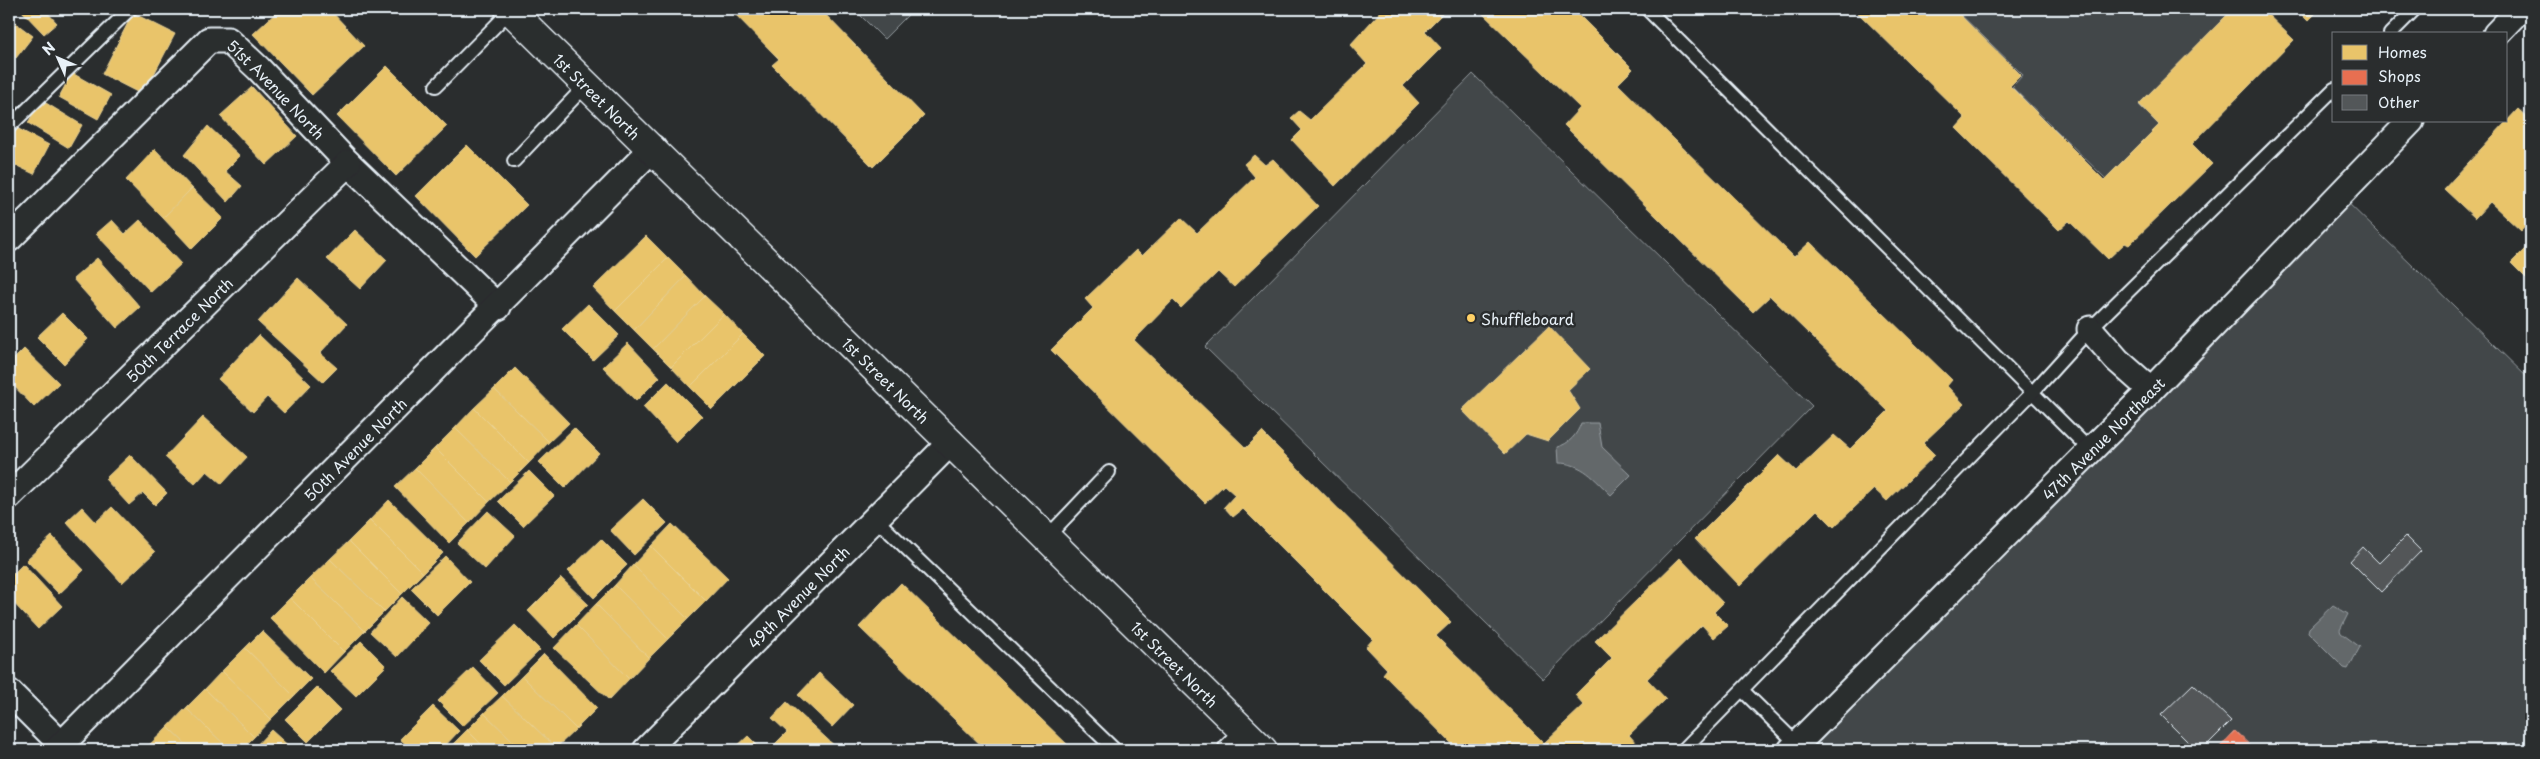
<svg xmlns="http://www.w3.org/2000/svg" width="2540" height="759" viewBox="0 0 2540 759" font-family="'Playpen Sans',sans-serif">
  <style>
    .green { fill: #424648; stroke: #959ca0 }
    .water { fill: #63686b; stroke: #989fa3 }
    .homes { fill: #e9c46a; stroke: #e9d295 }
    .shops { fill: #e76f51; stroke: #e79683 }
    .building { fill: #535759; stroke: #e8f1f8 }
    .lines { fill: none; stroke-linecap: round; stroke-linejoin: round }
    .service-casing { stroke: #e8f1f8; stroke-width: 16 }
    .minor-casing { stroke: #e8f1f8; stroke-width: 29 }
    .tertiary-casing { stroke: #e8f1f8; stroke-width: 31 }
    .service { stroke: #2a2d2e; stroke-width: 12 }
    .minor { stroke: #2a2d2e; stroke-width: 25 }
    .tertiary { stroke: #2a2d2e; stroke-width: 28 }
    .poi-dot { fill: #ffd166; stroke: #2a2d2e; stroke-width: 2 }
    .labels { text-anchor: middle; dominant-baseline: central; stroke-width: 5; stroke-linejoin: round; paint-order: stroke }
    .street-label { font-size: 15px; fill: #e8f1f8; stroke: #2a2d2e }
    .poi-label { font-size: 15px; fill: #e8f1f8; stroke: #2a2d2e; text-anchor: start }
  </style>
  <rect width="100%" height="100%" fill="#2a2d2e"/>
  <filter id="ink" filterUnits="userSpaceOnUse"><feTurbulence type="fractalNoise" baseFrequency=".02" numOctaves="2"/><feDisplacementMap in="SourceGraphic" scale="10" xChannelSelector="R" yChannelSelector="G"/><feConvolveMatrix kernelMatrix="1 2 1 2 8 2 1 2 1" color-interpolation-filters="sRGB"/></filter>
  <g filter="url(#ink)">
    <g class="green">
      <polygon points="854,9 914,9 884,39"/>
      <polygon points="1955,9 2233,9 2139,105 2159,125 2106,179 2012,87 2023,75"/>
      <polygon points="1473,74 1812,406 1543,679 1205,347"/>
      <polygon points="2340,195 2531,381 2531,750 1791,750"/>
    </g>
    <g class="water">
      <path d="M1581,423H1598L1602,447L1631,475L1611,495C1594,479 1583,463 1558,463L1557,447C1569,444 1577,435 1581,423Z"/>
      <polygon points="2333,605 2348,614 2340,630 2341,633 2360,647 2348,669 2344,668 2308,632 2309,628"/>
    </g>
    <g class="homes">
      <polygon points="20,9 44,9 57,23 44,34"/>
      <polygon points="280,9 329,9 364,46 312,95 253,34"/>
      <polygon points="730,9 822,9 821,10 924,116 873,167 772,65 779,59"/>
      <polygon points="1383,9 1447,9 1425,31 1441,48 1403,86 1419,103 1335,186 1292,140 1302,130 1291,118 1299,111 1310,120 1367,64 1350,45"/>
      <polygon points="1478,9 1573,9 1633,69 1618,84 1794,257 1810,242 1952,380 1947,386 1964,404 1923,443 1935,455 1887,501 1874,489 1834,527 1817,510 1740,586 1695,539 1779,455 1796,471 1834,435 1850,449 1888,411 1770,296 1753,312 1564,125 1580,108"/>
      <polygon points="1854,9 1954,9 2021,75 2010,86 2104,180 2159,125 2139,104 2233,9 2262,9 2294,40 2192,144 2212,164 2129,245 2125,243 2108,259 2069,221 2059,230 1956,128 1965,118"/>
      <polygon points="2296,9 2320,9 2308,21"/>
      <polygon points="133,13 175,34 143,95 102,74"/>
      <polygon points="9,18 33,36 16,58 9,52"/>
      <polygon points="387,66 447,126 396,176 337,116"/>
      <polygon points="72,73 111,95 98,119 59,97"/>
      <polygon points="252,87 297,136 266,165 220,116"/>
      <polygon points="41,100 82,125 69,148 28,123"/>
      <polygon points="2518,109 2531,121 2531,220 2521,231 2490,202 2475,218 2444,189"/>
      <polygon points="13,126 49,145 34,174 9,162 9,135"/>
      <polygon points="208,126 240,156 225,171 242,186 228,202 184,155"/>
      <polygon points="467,145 527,205 475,256 416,196"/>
      <polygon points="155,149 192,188 163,218 126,180"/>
      <polygon points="1254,155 1265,165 1273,159 1318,206 1234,287 1218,272 1181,308 1173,300 1134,340 1246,448 1262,432 1451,622 1436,636 1544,743 1584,705 1575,695 1612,658 1595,641 1680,558 1723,603 1714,612 1728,626 1714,638 1702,625 1647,679 1666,699 1629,735 1637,744 1631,750 1458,750 1383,674 1387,669 1366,647 1373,639 1243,509 1233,517 1224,507 1235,495 1224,485 1205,503 1051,350 1093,308 1085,299 1136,250 1142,256 1181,218 1197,233 1255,177 1244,164"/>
      <polygon points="192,188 223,218 192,249 163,218"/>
      <polygon points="112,220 125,234 140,220 181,264 151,292 96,234"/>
      <polygon points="355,230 387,260 360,289 327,259"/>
      <polygon points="646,236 668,258 615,311 593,288"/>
      <polygon points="2531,243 2531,283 2511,263"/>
      <polygon points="97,258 140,307 117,328 73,279"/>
      <polygon points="668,258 686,276 634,330 615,311"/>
      <polygon points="686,276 705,296 653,349 634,330"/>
      <polygon points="298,278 347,324 320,353 337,368 323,382 258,322"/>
      <polygon points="705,296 724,314 671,367 653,349"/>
      <polygon points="588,304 619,335 593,360 562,329"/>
      <polygon points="62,313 88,339 64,364 37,337"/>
      <polygon points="724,314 743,334 690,387 671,367"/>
      <polygon points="1549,326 1590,369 1568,390 1580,409 1548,441 1526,434 1505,454 1462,410"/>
      <polygon points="743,334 765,356 712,409 690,387"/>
      <polygon points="259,335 311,385 284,413 267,397 253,412 218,379"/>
      <polygon points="628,343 660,377 636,401 603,367"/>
      <polygon points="24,349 59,383 34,407 9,381 9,364"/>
      <polygon points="515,368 569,423 549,442 494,389"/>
      <polygon points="668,382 702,416 676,442 643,407"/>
      <polygon points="494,389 549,442 529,463 474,408"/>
      <polygon points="474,408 529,463 510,482 455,428"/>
      <polygon points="203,417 247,457 222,484 207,471 195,484 165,457"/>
      <polygon points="455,428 510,482 489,502 435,448"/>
      <polygon points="574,428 599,453 565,488 539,462"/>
      <polygon points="435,448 489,502 469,523 415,468"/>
      <polygon points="130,455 167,493 155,505 143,493 129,505 105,479"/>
      <polygon points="415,468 469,523 449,543 395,487"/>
      <polygon points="529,471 554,496 523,526 498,501"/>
      <polygon points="643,499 667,523 634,555 610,530"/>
      <polygon points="389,500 443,553 423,573 370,520"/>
      <polygon points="82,507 96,522 112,507 155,552 122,583 66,522"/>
      <polygon points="488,511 515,536 485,569 457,543"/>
      <polygon points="370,520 423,573 402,594 349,541"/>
      <polygon points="672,524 728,578 706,601 651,546"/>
      <polygon points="52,536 84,570 59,594 26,560"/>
      <polygon points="601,539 627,565 594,598 568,571"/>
      <polygon points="349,541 402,594 384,612 330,559"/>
      <polygon points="651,546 706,601 688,619 633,565"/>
      <polygon points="445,556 470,582 437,615 411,589"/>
      <polygon points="330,559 384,612 365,631 310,578"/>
      <polygon points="23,564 62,606 38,629 9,598 9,578"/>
      <polygon points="633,565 688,619 668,639 615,585"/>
      <polygon points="310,578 365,631 344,652 290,598"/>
      <polygon points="561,578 588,604 554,638 528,611"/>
      <polygon points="901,583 1073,750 986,750 859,627"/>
      <polygon points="615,585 668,639 649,658 596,604"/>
      <polygon points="402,597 429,623 397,657 370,632"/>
      <polygon points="290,598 344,652 324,673 270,618"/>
      <polygon points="596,604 649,658 629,679 576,625"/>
      <polygon points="515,625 540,650 504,685 479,660"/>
      <polygon points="576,625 629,679 609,700 554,648"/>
      <polygon points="262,631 311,679 294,696 245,648"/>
      <polygon points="361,641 386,666 356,696 330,671"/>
      <polygon points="245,648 294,696 271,719 222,671"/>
      <polygon points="544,654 597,708 576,729 522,676"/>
      <polygon points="473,667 498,693 463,726 438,701"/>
      <polygon points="222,671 271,719 254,737 205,689"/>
      <polygon points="819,673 853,705 832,727 798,695"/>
      <polygon points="522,676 576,729 556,748 502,696"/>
      <polygon points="317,687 340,710 308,742 285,719"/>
      <polygon points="205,689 254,737 241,750 230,750 186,708"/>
      <polygon points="502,696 556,748 554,750 522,750 484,713"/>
      <polygon points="787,702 839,750 773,750 771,748 787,732 772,718"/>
      <polygon points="433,706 459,731 441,750 412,750 400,739"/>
      <polygon points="186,708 230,750 192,750 168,727"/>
      <polygon points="484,713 522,750 487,750 467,730"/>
      <polygon points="168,727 192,750 144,750"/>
      <polygon points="271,730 293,750 252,750"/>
      <polygon points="467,730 487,750 447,750"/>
      <polygon points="748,736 762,750 733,750"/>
    </g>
    <polygon class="shops" points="2235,731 2255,750 2217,750"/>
    <g class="building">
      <polygon points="2406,536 2421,551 2381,592 2350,561 2363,547 2379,563"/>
      <polygon points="2193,684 2231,721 2202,750 2196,750 2161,715"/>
    </g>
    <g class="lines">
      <g class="service-casing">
        <g id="service">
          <polyline points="1647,9 2090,450"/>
          <polyline points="2390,34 2415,9"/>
          <polyline points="436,86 511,10"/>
          <polyline points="9,127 130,9"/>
          <polyline points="514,161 587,84"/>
          <polyline points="876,519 1115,750"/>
          <polyline points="1047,537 1109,472"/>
          <polyline points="1743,691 1797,744"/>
          <polyline points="1683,750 2031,394 2090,329 2334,89"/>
        </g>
      </g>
      <g class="minor-casing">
        <g id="minor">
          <polyline points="2496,34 2520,9"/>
          <path id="s1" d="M9,239L209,40H228L259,69L348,163L498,307"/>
          <polyline points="2090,329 2117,360 2151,390"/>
          <path id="s2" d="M9,496L348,163"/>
          <polyline points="9,692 67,750"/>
          <path id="s3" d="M56,750L653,148"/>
          <path id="s4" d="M646,750L951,442"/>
          <polyline points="1231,750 1247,734"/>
          <path id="s5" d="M1791,750L2151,390L2411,121"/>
        </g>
      </g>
      <g class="tertiary-casing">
        <g id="tertiary">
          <path id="s6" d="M509,9L1263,750"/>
        </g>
      </g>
      <use href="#service" class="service"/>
      <use href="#minor" class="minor"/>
      <use href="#tertiary" class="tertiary"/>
    </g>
  </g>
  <circle class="poi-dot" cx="1471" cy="318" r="5"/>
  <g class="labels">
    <g class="street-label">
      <text stroke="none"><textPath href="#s1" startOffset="370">51st Avenue North</textPath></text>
      <text stroke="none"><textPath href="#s6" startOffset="124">1st Street North</textPath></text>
      <text stroke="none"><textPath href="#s2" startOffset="238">50th Terrace North</textPath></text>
      <text stroke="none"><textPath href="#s6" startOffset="529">1st Street North</textPath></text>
      <text stroke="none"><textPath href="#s5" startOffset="441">47th Avenue Northeast</textPath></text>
      <text stroke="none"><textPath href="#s3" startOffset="424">50th Avenue North</textPath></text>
      <text stroke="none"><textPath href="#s4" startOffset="216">49th Avenue North</textPath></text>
      <text stroke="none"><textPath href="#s6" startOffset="934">1st Street North</textPath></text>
    </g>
    <g class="poi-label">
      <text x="1481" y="318">Shuffleboard</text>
    </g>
  </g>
  <rect width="2540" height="759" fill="none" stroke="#2a2d2e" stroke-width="30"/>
  <rect x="15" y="15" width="2510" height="729" fill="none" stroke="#e8f1f8" stroke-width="2" filter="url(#ink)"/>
  <rect x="2332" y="32" width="175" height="90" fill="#2a2d2e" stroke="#767b7f"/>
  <rect x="2342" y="45" width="25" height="15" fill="#e9c46a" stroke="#767b7f"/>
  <text x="2378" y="58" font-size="15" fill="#e8f1f8">Homes</text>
  <rect x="2342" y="70" width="25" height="15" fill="#e76f51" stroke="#767b7f"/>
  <text x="2378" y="82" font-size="15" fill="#e8f1f8">Shops</text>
  <rect x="2342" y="95" width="25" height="15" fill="#535759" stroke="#767b7f"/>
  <text x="2378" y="108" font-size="15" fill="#e8f1f8">Other</text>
  <g transform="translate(58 58) rotate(315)" stroke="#2a2d2e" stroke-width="4" paint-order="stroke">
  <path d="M0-4L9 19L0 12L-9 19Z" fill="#e8f1f8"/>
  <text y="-8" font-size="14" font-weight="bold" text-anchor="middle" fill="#e8f1f8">N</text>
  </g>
</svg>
